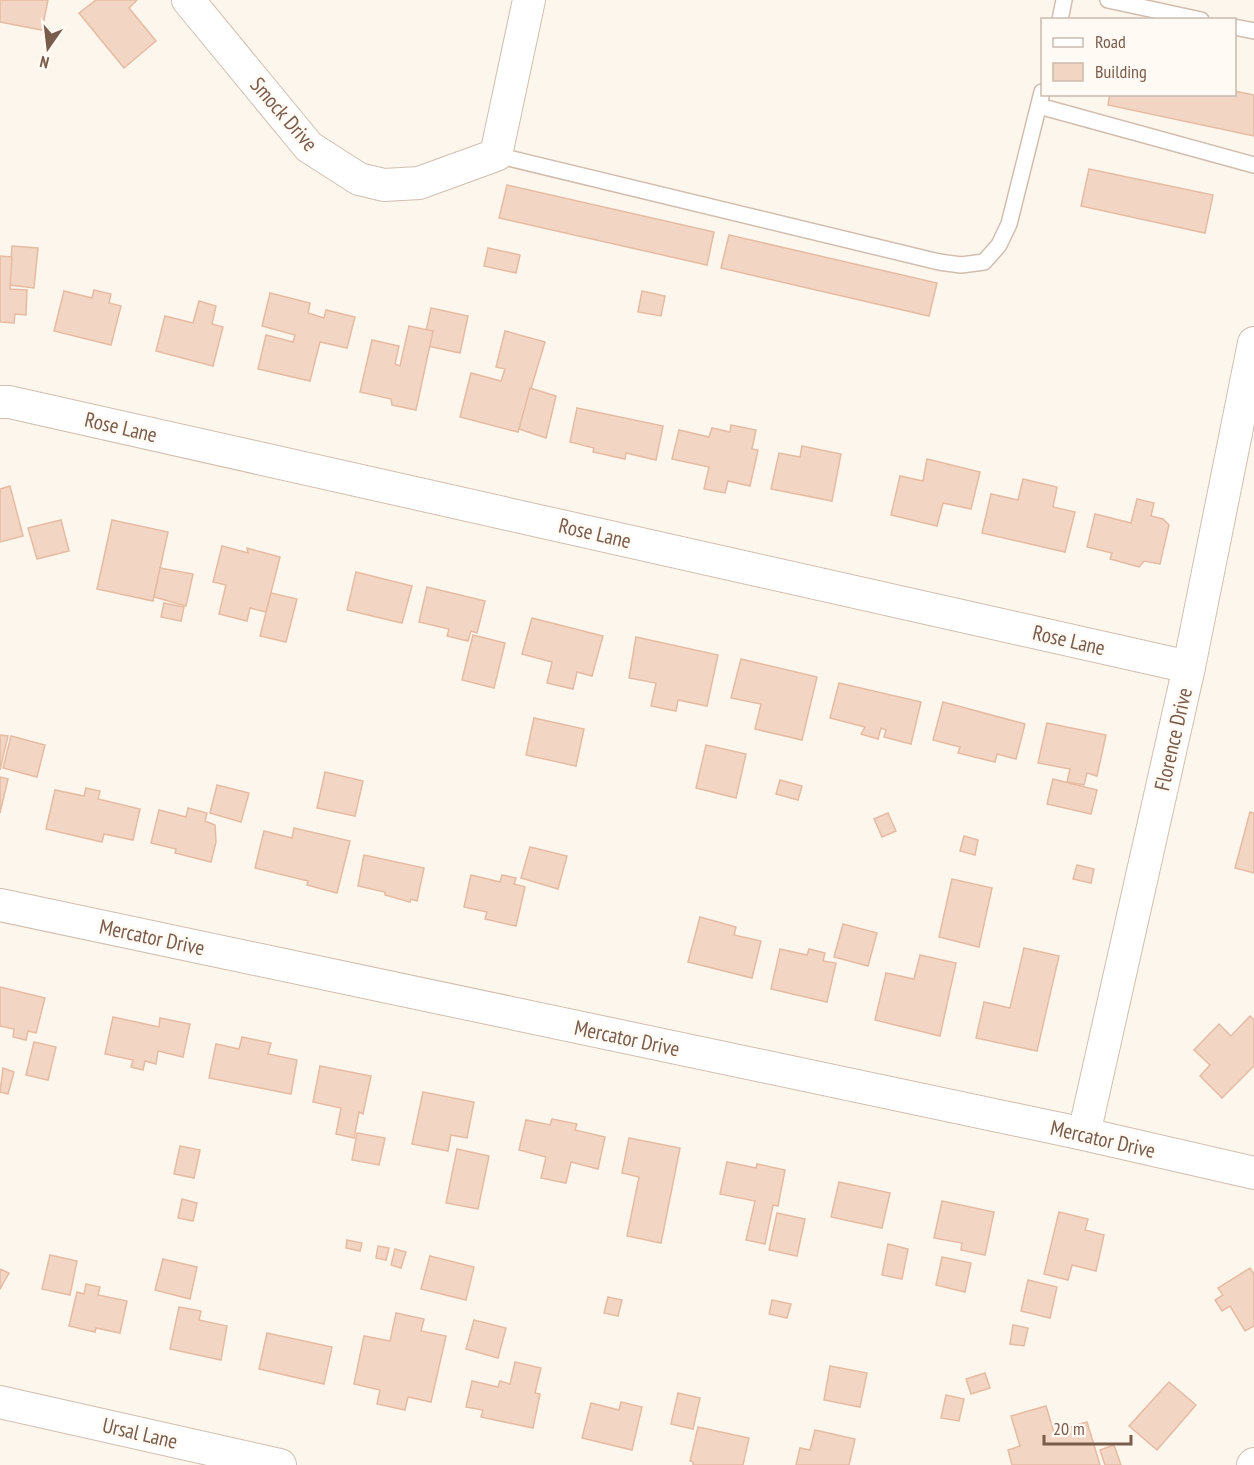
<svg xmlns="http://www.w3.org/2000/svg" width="1254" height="1465" viewBox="0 0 1254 1465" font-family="'PT Sans Narrow',sans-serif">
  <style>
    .building { fill: #f3d5c3; stroke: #e6bba3; stroke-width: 1.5 }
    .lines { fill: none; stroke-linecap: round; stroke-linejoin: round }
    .lane-casing { stroke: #d1beb0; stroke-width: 18 }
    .street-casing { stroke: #d1beb0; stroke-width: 34 }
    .lane { stroke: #fff; stroke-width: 15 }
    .street { stroke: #fff; stroke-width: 32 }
    .labels { text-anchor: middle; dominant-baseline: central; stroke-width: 5; stroke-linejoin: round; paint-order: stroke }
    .street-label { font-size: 21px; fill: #7a5c4d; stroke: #fffaf3 }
  </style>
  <rect width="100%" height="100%" fill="#fdf6ec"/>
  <g class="building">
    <polygon points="0,0 48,0 42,30 0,22"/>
    <polygon points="96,0 137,0 129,8 156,41 124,68 79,13"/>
    <polygon points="1234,91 1254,95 1254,136 1108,105 1110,94 1234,94"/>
    <polygon points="1089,169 1213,195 1205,233 1081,206"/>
    <polygon points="507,185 714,232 707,265 499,218"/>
    <polygon points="729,235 937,283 929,316 721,268"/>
    <polygon points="12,246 38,248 34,288 9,285"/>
    <polygon points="488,248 520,255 516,273 484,266"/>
    <polygon points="0,256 12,257 10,289 27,290 26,315 15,314 14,323 0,322"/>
    <polygon points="94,290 111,294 109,303 121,306 111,345 54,331 64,291 92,298"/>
    <polygon points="642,291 665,296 661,316 638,312"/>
    <polygon points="270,293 310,303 308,313 324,318 326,310 355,317 347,348 320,342 310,381 258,369 266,335 293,342 295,335 262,326"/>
    <polygon points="199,301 216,306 212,324 223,327 213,366 156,351 165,316 193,323"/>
    <polygon points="431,308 468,316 460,353 423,345"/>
    <polygon points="409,326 433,331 416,410 392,405 391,399 360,392 372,340 399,346 395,364 400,366"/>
    <polygon points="505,331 545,342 518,432 460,417 471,373 501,381 505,369 496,367"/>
    <polygon points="530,388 556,396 546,438 519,429"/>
    <polygon points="577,408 663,426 656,460 626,453 625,459 593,452 594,448 570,442"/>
    <polygon points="731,425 756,430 752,449 758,450 750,486 728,481 725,493 704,489 709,467 672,459 679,430 709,437 712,428 730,432"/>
    <polygon points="802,446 841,454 832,501 771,489 779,453 800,457"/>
    <polygon points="927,459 980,472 971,509 943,503 937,526 891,515 900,476 923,481"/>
    <polygon points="1023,479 1057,487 1053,507 1075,512 1065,552 982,533 991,494 1018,500"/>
    <polygon points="10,486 23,536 0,542 0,489"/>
    <polygon points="1137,499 1154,503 1151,516 1163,519 1169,525 1160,564 1144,561 1139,567 1110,559 1112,553 1087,547 1095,514 1131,523"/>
    <polygon points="61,520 69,551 37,559 28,528"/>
    <polygon points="112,520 168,532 153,601 97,589"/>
    <polygon points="222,546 248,553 247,548 280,557 266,612 250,608 247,621 219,614 226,585 213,582"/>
    <polygon points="160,568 193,574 186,606 154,597"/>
    <polygon points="356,572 412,586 402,623 347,610"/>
    <polygon points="427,587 485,601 477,633 471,631 468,641 447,636 449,629 419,622"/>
    <polygon points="271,593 297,599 286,642 260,636"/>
    <polygon points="164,603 184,607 181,621 161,617"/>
    <polygon points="532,618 603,636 592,676 577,672 573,689 547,683 552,662 522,654"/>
    <polygon points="473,635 505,643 494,688 462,680"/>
    <polygon points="636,637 718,655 707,706 678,700 676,711 651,706 656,683 629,678"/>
    <polygon points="741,659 817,677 802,740 755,729 761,704 731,698"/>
    <polygon points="839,683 921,702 911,744 884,737 886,730 881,728 878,739 861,734 865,727 830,718"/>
    <polygon points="943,702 1025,724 1016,759 997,754 995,762 958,753 960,747 933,740"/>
    <polygon points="534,718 584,729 576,766 526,755"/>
    <polygon points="1047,723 1106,735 1097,776 1087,773 1084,785 1067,782 1070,769 1038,763"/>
    <polygon points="0,735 8,736 0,770"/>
    <polygon points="11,736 45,745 37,777 3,768"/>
    <polygon points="706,745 746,754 736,798 696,788"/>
    <polygon points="325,772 363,781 355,816 317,808"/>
    <polygon points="0,777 8,779 0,813"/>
    <polygon points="1053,779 1097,790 1091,814 1047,804"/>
    <polygon points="780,780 802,786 798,800 776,794"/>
    <polygon points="217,785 249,793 241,822 210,813"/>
    <polygon points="86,788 100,791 98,799 140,809 133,840 104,834 102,842 46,829 55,790 84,796"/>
    <polygon points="188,808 207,813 205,821 215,825 216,842 211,862 175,853 176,849 151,843 159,810 186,817"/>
    <polygon points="1250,812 1254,813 1254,873 1235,868"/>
    <polygon points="888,813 896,831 882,837 874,819"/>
    <polygon points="294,828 350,841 337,893 307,885 308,881 255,868 264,831 292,838"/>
    <polygon points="964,836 978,840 975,855 960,851"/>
    <polygon points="530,847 567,856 558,889 521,878"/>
    <polygon points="364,855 424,868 417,901 411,899 410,902 385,895 385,892 358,886"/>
    <polygon points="1077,865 1094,869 1091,883 1073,879"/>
    <polygon points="471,875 500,882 502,875 516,878 514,884 525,887 516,926 485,919 487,912 464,907"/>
    <polygon points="952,879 992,888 979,947 939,937"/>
    <polygon points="700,917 736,927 734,935 761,941 752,978 688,962"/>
    <polygon points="843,924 877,933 868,966 834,957"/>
    <polygon points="1024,948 1059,956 1037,1051 976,1038 984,1002 1010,1008"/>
    <polygon points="780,949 807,955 809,949 825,953 823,961 836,963 827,1002 771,989"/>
    <polygon points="920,955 956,963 940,1036 875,1020 886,973 914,979"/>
    <polygon points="0,987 45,998 36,1033 28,1031 26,1040 13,1037 14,1029 0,1026"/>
    <polygon points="1250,1016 1254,1020 1254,1066 1222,1098 1200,1076 1210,1065 1194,1050 1219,1024 1231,1036"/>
    <polygon points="113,1017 159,1027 160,1018 190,1024 183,1057 158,1051 156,1064 145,1061 143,1070 131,1067 133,1060 105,1054"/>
    <polygon points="242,1037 271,1043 268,1054 297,1060 291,1094 209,1078 216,1044 239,1049"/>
    <polygon points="34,1042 56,1047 48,1080 26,1075"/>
    <polygon points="320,1066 371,1076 363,1114 359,1112 354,1138 336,1134 341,1108 313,1102"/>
    <polygon points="3,1068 14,1072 8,1094 0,1092"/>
    <polygon points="423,1092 474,1102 467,1138 451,1135 448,1151 412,1144"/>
    <polygon points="552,1119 577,1124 575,1130 605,1137 598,1169 571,1162 566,1183 541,1178 546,1157 519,1150 526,1120 550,1125"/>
    <polygon points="357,1133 385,1138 379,1165 352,1160"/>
    <polygon points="629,1138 680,1148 661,1243 627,1236 639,1177 622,1173"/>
    <polygon points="180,1146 200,1150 194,1178 174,1174"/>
    <polygon points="457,1149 489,1156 478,1209 446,1203"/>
    <polygon points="727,1162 756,1168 757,1164 785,1170 778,1206 773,1205 765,1244 746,1240 755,1201 720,1194"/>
    <polygon points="839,1182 890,1193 882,1228 831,1217"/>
    <polygon points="182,1199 197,1203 193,1221 178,1218"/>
    <polygon points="942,1201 994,1212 985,1255 961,1250 962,1243 934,1238"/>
    <polygon points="1059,1212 1088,1219 1085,1230 1104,1235 1096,1271 1072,1265 1068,1280 1044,1274"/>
    <polygon points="777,1213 805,1219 797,1256 769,1250"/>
    <polygon points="347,1240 362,1243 360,1251 346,1248"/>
    <polygon points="888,1244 908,1249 902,1279 882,1275"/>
    <polygon points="378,1246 389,1248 386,1260 376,1258"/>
    <polygon points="395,1249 406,1252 401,1268 391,1265"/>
    <polygon points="50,1255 77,1261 70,1295 42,1289"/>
    <polygon points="430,1256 474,1267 466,1300 421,1289"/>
    <polygon points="942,1257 971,1263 965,1292 936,1285"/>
    <polygon points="163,1259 197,1267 190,1299 155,1290"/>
    <polygon points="1250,1268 1254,1274 1254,1326 1245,1331 1230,1306 1222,1311 1215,1300 1223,1295 1218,1288"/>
    <polygon points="0,1269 9,1273 0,1289"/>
    <polygon points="1028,1280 1057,1287 1050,1318 1021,1311"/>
    <polygon points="86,1284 100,1287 98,1295 127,1301 120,1333 96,1328 95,1332 69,1326 77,1292 84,1294"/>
    <polygon points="608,1297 622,1300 618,1316 604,1313"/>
    <polygon points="772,1300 791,1304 787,1318 769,1314"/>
    <polygon points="179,1307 201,1311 199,1320 227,1326 221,1360 170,1349"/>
    <polygon points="396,1313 424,1319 421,1331 446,1336 431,1402 408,1397 405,1410 377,1404 380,1390 354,1384 364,1336 390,1341"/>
    <polygon points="474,1320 506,1328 498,1358 466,1349"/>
    <polygon points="1013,1325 1028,1328 1024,1346 1010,1344"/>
    <polygon points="267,1333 332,1347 324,1384 259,1369"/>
    <polygon points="515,1362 541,1368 535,1393 540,1394 533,1428 481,1417 483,1410 466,1407 472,1381 498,1387 500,1381 510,1384"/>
    <polygon points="830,1366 867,1373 860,1407 824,1400"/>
    <polygon points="985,1373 990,1388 971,1394 966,1379"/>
    <polygon points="1169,1382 1196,1405 1157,1450 1129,1426"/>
    <polygon points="678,1393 700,1398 693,1429 671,1424"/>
    <polygon points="946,1395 964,1399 959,1421 941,1418"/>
    <polygon points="621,1402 642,1407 632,1450 582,1438 591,1403 619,1410"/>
    <polygon points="1046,1406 1054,1432 1087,1422 1100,1465 1012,1465 1008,1450 1020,1446 1011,1416"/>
    <polygon points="698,1427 749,1438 743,1465 693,1465 693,1462 690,1461"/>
    <polygon points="815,1430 855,1439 849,1465 796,1465 800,1448 810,1450"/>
    <polygon points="1114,1445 1121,1465 1105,1465 1100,1450"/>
  </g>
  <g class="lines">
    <g class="lane-casing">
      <g id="lane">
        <polyline points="1108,0 1201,20"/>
        <polyline points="1060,20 1064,0"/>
        <polyline points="1234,27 1254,31"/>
        <polyline points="1039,106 1254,165"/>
        <polyline points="496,155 939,262 961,265 984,262 999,245 1009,224 1042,92"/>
      </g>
    </g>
    <g class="street-casing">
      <g id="street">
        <polyline points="188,0 309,147 359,179 384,185 419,183 496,155 529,0"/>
        <polyline points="0,402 9,402 1189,667"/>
        <polyline points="0,905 1084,1134 1254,1173"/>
        <polyline points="1084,1134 1189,667 1254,343"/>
        <polyline points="0,1402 280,1465"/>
        <polyline points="1253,1465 1254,1464"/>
      </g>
    </g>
    <use href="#lane" class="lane"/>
    <use href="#street" class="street"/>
  </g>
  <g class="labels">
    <g class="street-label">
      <text transform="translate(284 114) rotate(49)">Smock Drive</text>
      <text transform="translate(121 427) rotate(13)">Rose Lane</text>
      <text transform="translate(595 533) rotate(13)">Rose Lane</text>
      <text transform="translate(1069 640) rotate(13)">Rose Lane</text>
      <text transform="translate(1173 739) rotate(-77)">Florence Drive</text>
      <text transform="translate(152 937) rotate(12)">Mercator Drive</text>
      <text transform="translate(627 1038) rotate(12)">Mercator Drive</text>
      <text transform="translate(1103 1139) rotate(13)">Mercator Drive</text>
      <text transform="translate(140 1433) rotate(13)">Ursal Lane</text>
    </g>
  </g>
  <rect x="1041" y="18" width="195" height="78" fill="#fffaf3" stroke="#cabbb1" stroke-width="1.5"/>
  <rect x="1053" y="38" width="30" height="9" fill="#ffffff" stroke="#cabbb1" stroke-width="1.5"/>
  <text x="1095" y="48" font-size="18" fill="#7a5c4d">Road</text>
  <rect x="1053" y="63" width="30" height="18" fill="#f3d5c3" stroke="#cabbb1" stroke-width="1.5"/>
  <text x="1095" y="78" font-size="18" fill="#7a5c4d">Building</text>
  <g transform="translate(48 48) rotate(194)" stroke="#fffaf3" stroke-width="4.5" paint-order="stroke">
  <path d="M0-4.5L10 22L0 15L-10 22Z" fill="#7a5c4d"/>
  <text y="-9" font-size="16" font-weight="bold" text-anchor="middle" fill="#7a5c4d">N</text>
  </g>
  <path d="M1044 1435v9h87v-9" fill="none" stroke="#7a5c4d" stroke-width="3"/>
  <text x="1053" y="1435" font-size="18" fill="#7a5c4d" stroke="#fffaf3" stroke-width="4.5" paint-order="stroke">20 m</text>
</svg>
